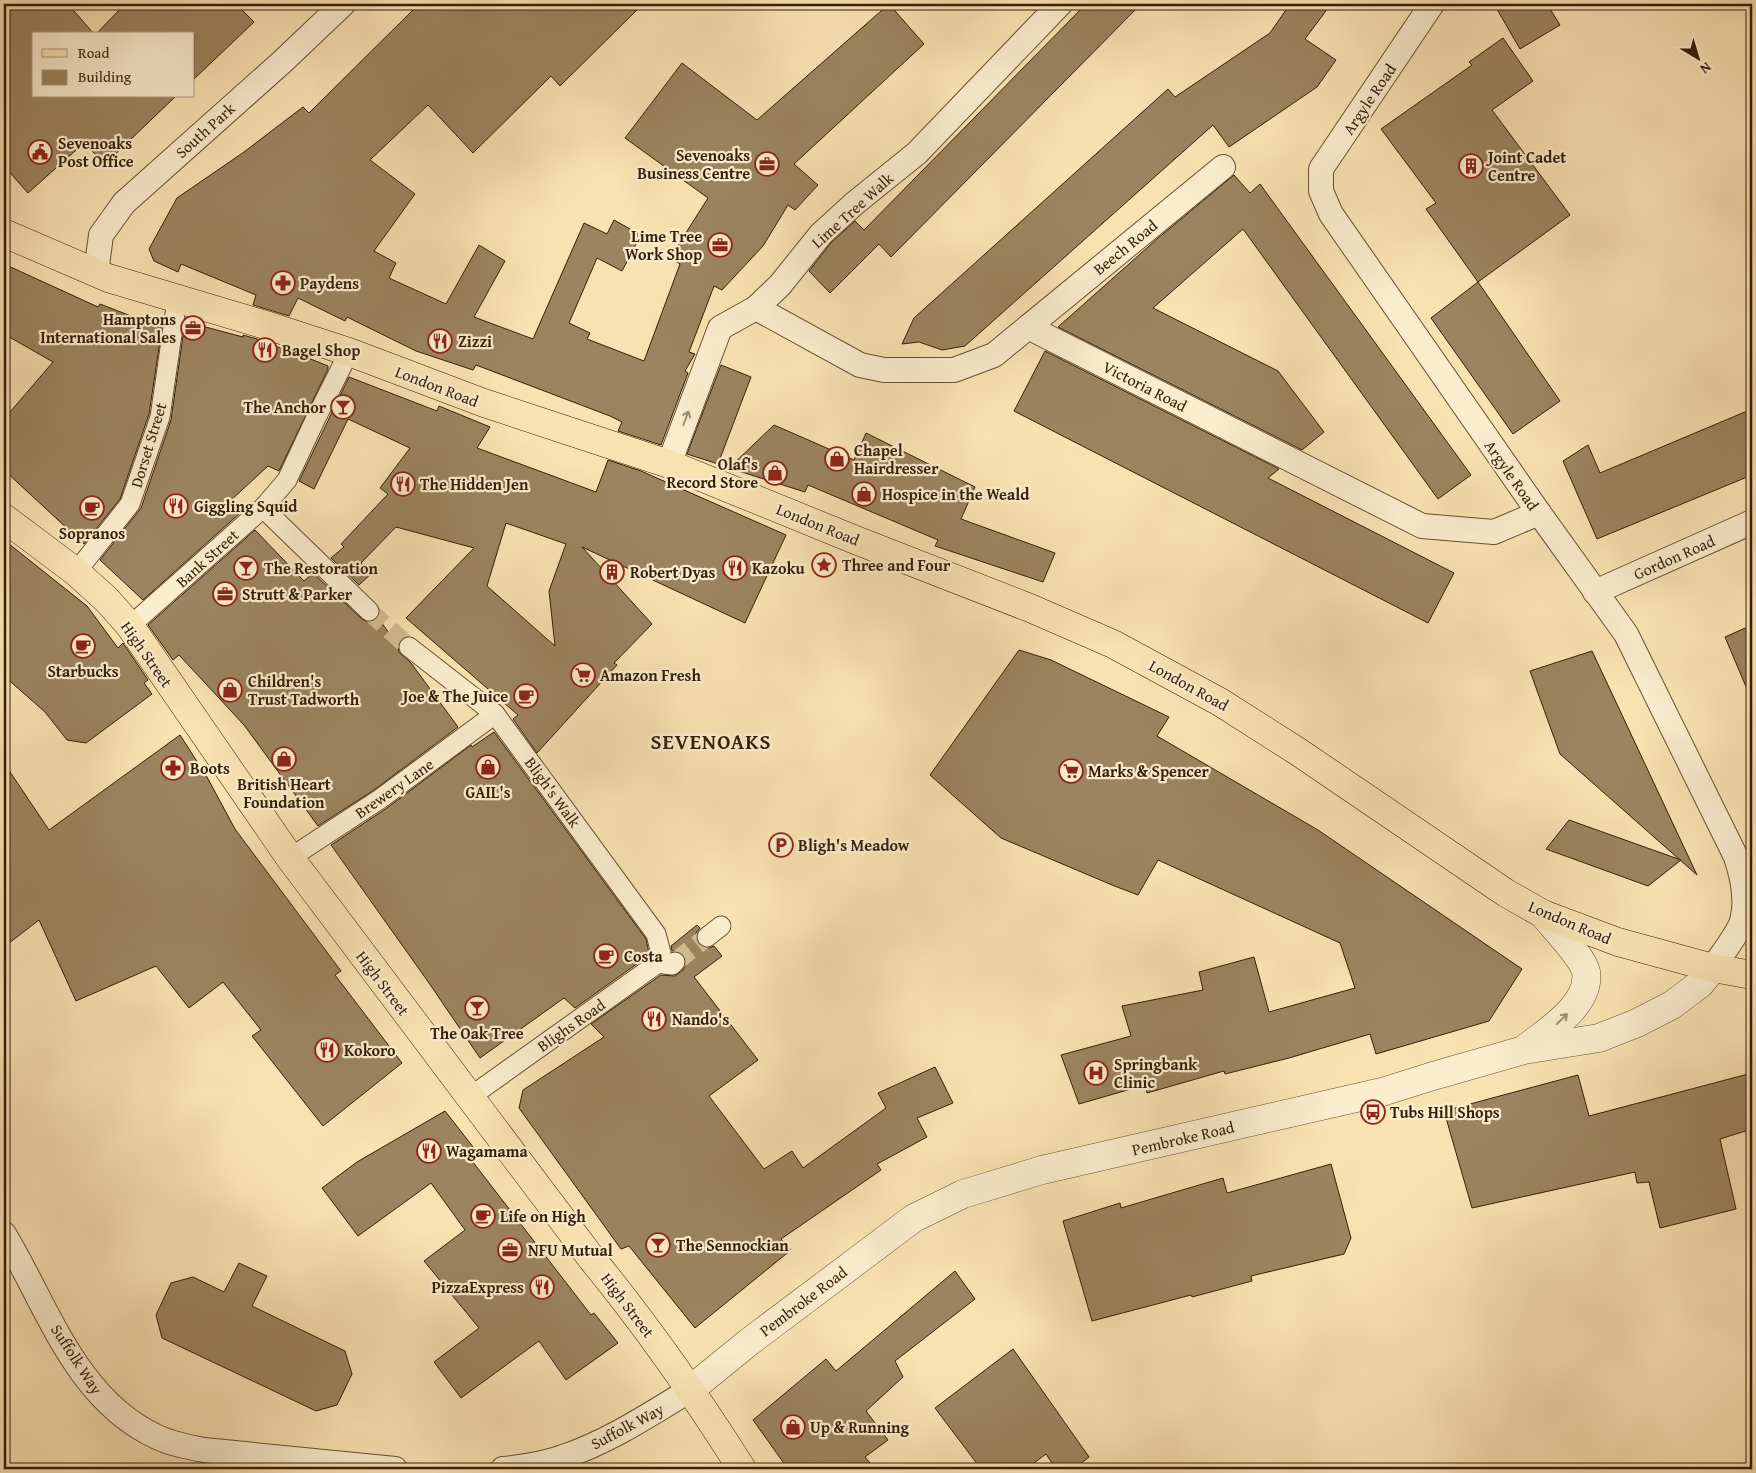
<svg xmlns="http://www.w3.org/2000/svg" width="1756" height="1473" viewBox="0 0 1756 1473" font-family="'Gentium Book Plus',serif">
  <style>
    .building { fill: #9b845f; stroke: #361e06; fill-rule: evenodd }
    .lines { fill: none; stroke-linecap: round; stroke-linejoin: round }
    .pedestrian-tunnel { stroke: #d2bb90; stroke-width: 19; stroke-dasharray: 19 9; stroke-linecap: butt }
    .pedestrian-casing { stroke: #674f31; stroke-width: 21 }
    .minor-casing { stroke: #674f31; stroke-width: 26 }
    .tertiary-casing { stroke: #674f31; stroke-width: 29 }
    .primary-casing { stroke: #361e06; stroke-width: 29 }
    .pedestrian { stroke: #fbeccd; stroke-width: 19 }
    .minor { stroke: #fbeccd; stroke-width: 24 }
    .tertiary { stroke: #fbeccd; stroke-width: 28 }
    .primary { stroke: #f9e2b2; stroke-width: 28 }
    .oneway { stroke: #a28f73 }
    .labels { text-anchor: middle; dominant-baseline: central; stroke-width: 4.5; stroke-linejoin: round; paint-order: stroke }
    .street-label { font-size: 16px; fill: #361e06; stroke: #fbeccd }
    .poi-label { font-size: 16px; font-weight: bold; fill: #361e06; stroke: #fbeccd; text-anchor: start }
    .district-label { font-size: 21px; font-weight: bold; letter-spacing: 1px; fill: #361e06; stroke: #fbeccd }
  </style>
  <rect width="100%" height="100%" fill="#f9e2b2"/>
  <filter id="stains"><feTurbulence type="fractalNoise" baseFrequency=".004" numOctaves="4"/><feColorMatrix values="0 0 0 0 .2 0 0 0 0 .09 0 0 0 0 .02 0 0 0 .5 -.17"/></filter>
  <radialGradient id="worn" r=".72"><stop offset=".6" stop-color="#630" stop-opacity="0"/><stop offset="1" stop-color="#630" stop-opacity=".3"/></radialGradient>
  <g class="building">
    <polygon points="4,4 68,4 94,34 34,34 34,96 176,96 105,164 84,143 28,193 4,166"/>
    <polygon points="125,4 236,4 254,22 194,79 194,34 96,34"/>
    <polygon points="419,4 643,4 560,86 551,76 473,153 428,105 370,160 415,194 374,251 396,263 389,278 446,304 479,245 505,261 474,317 533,339 584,223 607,234 614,220 641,235 622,271 597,258 569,323 590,333 587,339 644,361 680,264 670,258 708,198 625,138 682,63 757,120 889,4 924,44 794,164 818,185 795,210 788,205 763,246 722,290 714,286 689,352 695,354 685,371 688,373 661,445 618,431 622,422 610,416 476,365 473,370 416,351 347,317 345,321 298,298 289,316 253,305 256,295 181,264 178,272 154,261 149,249 177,198 244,152 303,107 309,113"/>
    <polygon points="1086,4 1141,4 891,257 879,244 830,293 809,271 831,243 855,221 864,230"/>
    <polygon points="1290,4 1331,4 1305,39 1336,60 1317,87 1229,147 1213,125 965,346 942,350 919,342 902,344 914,318 1168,89 1175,97 1270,33"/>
    <polygon points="1494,4 1547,4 1560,25 1520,49"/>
    <polygon points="1503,38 1533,81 1492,110 1570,215 1478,282 1426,209 1436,203 1381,129 1472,65 1469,62"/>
    <polygon points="1234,175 1250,193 1260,184 1471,475 1438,499 1243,229 1153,308 1278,371 1324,432 1302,450 1058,327 1157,239"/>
    <polygon points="4,264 98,307 100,304 162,328 149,414 120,499 84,544 4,470 4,419 53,362 4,334"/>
    <polygon points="1478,282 1560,401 1513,434 1431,318"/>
    <polygon points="187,322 243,337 243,335 274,344 274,346 288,350 328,366 328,369 279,471 268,466 229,502 240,513 143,600 100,560 141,508 171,420 183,336 185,337"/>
    <polygon points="1045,351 1279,469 1268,478 1454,573 1428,623 1014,411"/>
    <polygon points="721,365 751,377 718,464 687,454"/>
    <path d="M349,377L437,411L439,406L490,427L477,448L596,492L608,460L641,471L786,535L745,623L582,547L652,624L614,663L617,665L537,753L513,719L518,715L406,618L474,548L396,527L361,563L372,573L359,585L331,558L344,547L341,544L388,494L380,488L410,448L348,419L314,489L299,481ZM506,523L566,544L549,591L555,646L487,586Z"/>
    <polygon points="1752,409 1752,475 1597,539 1563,461 1588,445 1600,473"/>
    <polygon points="774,425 854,460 866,433 975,487 961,519 1055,553 1043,582 935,546 938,540 808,485 805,492 729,468"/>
    <polygon points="255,530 304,581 313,573 362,619 367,622 372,622 378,618 398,645 399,652 411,663 458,727 374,790 318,826 244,725 179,655 173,660 148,625"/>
    <polygon points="4,540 87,606 118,648 123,643 148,680 144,683 152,694 86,743 67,740 45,712 4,676"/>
    <polygon points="1752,625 1752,701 1725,637"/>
    <polygon points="1019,650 1051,660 1169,717 1157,736 1318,830 1522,969 1489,1021 1376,1054 1370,1034 1289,1058 1225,1074 1224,1071 1147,1093 1145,1085 1079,1104 1061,1055 1131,1036 1122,1006 1203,990 1199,972 1254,957 1269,1012 1355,988 1340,943 1158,860 1138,895 1112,885 1001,838 930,775"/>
    <polygon points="1592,651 1697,875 1560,754 1530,671"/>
    <polygon points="494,732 646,939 649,953 648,956 575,1008 564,998 480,1058 429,983 331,845 387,808 471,745 472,747"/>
    <polygon points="180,735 207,777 235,829 341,971 335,975 402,1063 323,1126 252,1036 261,1030 223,982 189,1008 156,966 76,1001 39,920 4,947 4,763 49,830"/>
    <polygon points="1569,820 1681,860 1648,886 1546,849"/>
    <polygon points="697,925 700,928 696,933 696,938 698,944 703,948 709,948 714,946 722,956 694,977 758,1060 709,1096 764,1169 792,1151 803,1168 886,1108 878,1093 935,1067 953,1103 917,1118 927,1137 877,1164 881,1170 781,1239 791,1250 695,1328 629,1246 621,1249 519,1108 523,1090 604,1037 591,1024 661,975 675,976 683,970 686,964 686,959 683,954 678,951 672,951 671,946"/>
    <polygon points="1752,1073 1752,1129 1720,1139 1736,1209 1660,1228 1649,1182 1637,1183 1635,1172 1472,1208 1444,1111 1578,1075 1589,1116"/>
    <polygon points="445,1111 477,1152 469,1157 591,1315 594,1313 618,1343 566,1380 539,1341 461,1398 434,1362 479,1328 424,1261 465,1230 431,1183 358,1236 322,1188 357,1162"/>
    <polygon points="1331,1164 1351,1238 1344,1254 1251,1276 1252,1281 1192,1297 1191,1295 1092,1321 1063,1221 1120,1203 1121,1208 1223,1178 1227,1193"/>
    <polygon points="239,1263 267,1276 252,1306 345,1351 352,1374 337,1405 316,1411 162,1338 156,1315 171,1283 193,1277 224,1292"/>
    <polygon points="955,1271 975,1299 895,1361 903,1377 866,1411 888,1440 865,1457 875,1469 788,1469 753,1420 826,1359 836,1371"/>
    <polygon points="1013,1349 1089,1457 1074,1469 1056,1469 1046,1454 1026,1469 981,1469 935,1408"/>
  </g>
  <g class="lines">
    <g class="pedestrian-tunnel">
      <polyline points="369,611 409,647"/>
      <polyline points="675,962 707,937"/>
    </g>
    <g class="pedestrian-casing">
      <g id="pedestrian">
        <polyline points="263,508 369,611"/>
        <polyline points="76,572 130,504 160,417 177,300"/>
        <polyline points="130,626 263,508 287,480 316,418 349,352"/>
        <polyline points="409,647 495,714 656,934 661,953 658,963"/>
        <polyline points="290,858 380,799 495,714"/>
        <polyline points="707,937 721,926"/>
        <polyline points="470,1097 658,963 672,965 675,962"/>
      </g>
    </g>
    <g class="minor-casing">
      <g id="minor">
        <path d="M1432,4L1321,169V191L1331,214L1539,513L1626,634L1736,857C1743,878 1748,903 1741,924C1735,938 1721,955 1713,968"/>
        <polyline points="96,273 101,235 124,203 282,62 343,4"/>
        <polyline points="756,308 860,365 884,370 954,370 994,355 1223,167"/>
        <polyline points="1028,327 1422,526 1494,532 1539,513"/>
        <polyline points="669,464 720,328 756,308 780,285 821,234 855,203 917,153 1060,4"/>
        <polyline points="1595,592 1752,522"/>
        <path d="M4,1234C47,1305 75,1399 157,1437C172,1444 188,1447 204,1450L395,1469"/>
        <path d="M503,1469C523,1467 544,1464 563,1457C608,1442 649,1415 690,1390"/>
      </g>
    </g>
    <g class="tertiary-casing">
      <g id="tertiary">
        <path d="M1527,1047C1548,1031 1591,1004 1586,972C1583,957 1553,927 1543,914"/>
        <polyline points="690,1390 749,1342 914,1218 963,1194 1042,1170 1382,1092 1433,1076 1524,1050 1599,1038 1637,1023 1672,1005 1700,984 1713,968"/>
      </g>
    </g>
    <g class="primary-casing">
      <g id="primary">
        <polyline points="4,233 108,278 269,326 349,352 484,403 669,464 858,541 1030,608 1113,644 1220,702 1297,751 1506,893 1543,914 1618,942 1713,968 1752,975"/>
        <path d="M4,518L76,572L107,600L130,626L290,858L592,1259C646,1325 696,1396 742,1469"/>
      </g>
    </g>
    <use href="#pedestrian" class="pedestrian"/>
    <use href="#minor" class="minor"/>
    <use href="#tertiary" class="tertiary"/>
    <use href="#primary" class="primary"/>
  </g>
  <defs><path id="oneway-shaft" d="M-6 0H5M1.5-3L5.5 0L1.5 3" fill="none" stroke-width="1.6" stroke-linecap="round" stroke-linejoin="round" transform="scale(1.25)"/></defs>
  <g class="oneway">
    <use href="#oneway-shaft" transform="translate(686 418) rotate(-69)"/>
    <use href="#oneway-shaft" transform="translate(1562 1019) rotate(-44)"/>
  </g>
  <defs>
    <g id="civic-ring" transform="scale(1.25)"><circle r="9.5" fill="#fbeccd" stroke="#8f2418" stroke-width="1.5"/><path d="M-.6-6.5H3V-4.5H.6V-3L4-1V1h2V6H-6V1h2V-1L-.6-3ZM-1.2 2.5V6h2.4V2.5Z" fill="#8f2418"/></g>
    <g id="office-ring" transform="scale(1.25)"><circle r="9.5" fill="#fbeccd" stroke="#8f2418" stroke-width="1.5"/><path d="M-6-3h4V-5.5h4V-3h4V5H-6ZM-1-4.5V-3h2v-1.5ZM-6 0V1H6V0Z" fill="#8f2418"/></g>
    <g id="building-ring" transform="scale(1.25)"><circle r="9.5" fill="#fbeccd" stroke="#8f2418" stroke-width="1.5"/><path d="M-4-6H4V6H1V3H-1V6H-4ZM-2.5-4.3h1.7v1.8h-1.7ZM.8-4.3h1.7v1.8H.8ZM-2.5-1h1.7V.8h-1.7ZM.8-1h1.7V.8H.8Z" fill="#8f2418"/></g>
    <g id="pharmacy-ring" transform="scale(1.25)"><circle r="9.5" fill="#fbeccd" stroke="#8f2418" stroke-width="1.5"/><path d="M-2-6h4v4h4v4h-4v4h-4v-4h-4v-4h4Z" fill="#8f2418"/></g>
    <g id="restaurant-ring" transform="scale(1.25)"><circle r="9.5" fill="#fbeccd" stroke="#8f2418" stroke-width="1.5"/><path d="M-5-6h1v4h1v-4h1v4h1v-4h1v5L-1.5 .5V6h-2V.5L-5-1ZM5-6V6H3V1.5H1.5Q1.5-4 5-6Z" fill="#8f2418"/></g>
    <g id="bar-ring" transform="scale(1.25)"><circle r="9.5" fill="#fbeccd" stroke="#8f2418" stroke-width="1.5"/><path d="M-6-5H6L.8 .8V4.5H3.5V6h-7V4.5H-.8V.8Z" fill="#8f2418"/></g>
    <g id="shop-ring" transform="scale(1.25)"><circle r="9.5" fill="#fbeccd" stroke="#8f2418" stroke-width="1.5"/><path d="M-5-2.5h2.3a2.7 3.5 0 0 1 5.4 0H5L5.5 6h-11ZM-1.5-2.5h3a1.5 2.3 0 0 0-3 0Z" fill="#8f2418"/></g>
    <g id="cafe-ring" transform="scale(1.25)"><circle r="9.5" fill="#fbeccd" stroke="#8f2418" stroke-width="1.5"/><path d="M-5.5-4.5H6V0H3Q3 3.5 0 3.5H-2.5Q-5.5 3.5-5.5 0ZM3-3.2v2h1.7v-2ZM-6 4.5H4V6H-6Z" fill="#8f2418"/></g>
    <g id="sight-ring" transform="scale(1.25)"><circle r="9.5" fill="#fbeccd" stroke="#8f2418" stroke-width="1.5"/><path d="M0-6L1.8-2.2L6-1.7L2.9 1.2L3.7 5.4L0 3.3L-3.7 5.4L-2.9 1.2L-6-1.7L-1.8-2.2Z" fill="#8f2418"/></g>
    <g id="supermarket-ring" transform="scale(1.25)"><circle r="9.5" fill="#fbeccd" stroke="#8f2418" stroke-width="1.5"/><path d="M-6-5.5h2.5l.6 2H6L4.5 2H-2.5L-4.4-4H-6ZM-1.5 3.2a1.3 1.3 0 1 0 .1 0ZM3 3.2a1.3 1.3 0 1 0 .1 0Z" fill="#8f2418"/></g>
    <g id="parking-ring" transform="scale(1.25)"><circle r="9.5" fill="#fbeccd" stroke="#8f2418" stroke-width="1.5"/><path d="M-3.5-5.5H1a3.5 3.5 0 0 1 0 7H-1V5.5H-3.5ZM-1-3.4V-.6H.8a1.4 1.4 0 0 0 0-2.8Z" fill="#8f2418"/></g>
    <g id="hospital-ring" transform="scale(1.25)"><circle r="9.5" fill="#fbeccd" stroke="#8f2418" stroke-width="1.5"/><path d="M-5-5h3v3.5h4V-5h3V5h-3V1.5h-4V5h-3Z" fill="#8f2418"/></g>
    <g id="bus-ring" transform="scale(1.25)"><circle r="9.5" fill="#fbeccd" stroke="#8f2418" stroke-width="1.5"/><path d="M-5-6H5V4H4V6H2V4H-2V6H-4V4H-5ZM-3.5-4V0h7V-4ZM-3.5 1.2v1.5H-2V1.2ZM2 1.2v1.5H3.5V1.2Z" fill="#8f2418"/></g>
  </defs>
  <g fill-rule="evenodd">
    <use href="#civic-ring" x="40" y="152"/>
    <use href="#office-ring" x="767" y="164"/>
    <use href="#building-ring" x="1471" y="166"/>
    <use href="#office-ring" x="720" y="245"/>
    <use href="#pharmacy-ring" x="283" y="283"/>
    <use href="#office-ring" x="193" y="328"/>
    <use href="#restaurant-ring" x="440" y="341"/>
    <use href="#restaurant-ring" x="265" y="350"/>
    <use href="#bar-ring" x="343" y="407"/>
    <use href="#shop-ring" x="837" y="459"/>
    <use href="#shop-ring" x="775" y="473"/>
    <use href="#restaurant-ring" x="403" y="484"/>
    <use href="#shop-ring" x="864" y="494"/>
    <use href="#restaurant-ring" x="176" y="506"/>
    <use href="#cafe-ring" x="92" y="508"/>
    <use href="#sight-ring" x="824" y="565"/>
    <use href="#bar-ring" x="246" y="568"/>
    <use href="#restaurant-ring" x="735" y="568"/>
    <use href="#building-ring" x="612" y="572"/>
    <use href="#office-ring" x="225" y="594"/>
    <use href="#cafe-ring" x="83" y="646"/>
    <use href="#supermarket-ring" x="583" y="675"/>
    <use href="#shop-ring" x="230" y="690"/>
    <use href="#cafe-ring" x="526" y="696"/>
    <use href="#shop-ring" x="284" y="759"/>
    <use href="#shop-ring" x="488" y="767"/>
    <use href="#pharmacy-ring" x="173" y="768"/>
    <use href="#supermarket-ring" x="1071" y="771"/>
    <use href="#parking-ring" x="781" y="845"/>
    <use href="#cafe-ring" x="606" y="956"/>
    <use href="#bar-ring" x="477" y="1008"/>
    <use href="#restaurant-ring" x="654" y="1019"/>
    <use href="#restaurant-ring" x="327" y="1050"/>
    <use href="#hospital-ring" x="1096" y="1073"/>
    <use href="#bus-ring" x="1373" y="1112"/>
    <use href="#restaurant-ring" x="429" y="1151"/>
    <use href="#cafe-ring" x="483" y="1216"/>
    <use href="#bar-ring" x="658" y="1245"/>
    <use href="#office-ring" x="510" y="1250"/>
    <use href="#restaurant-ring" x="542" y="1287"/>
    <use href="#shop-ring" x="793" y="1427"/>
  </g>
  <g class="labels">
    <g class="street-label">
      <text transform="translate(1369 99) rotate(-56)">Argyle Road</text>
      <text transform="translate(205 130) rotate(-42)">South Park</text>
      <text transform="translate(852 210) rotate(-42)">Lime Tree Walk</text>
      <text transform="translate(1125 247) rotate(-39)">Beech Road</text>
      <text transform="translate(437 386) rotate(21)">London Road</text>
      <text transform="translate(1145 386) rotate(27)">Victoria Road</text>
      <text transform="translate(148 445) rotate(-73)">Dorset Street</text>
      <text transform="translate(1512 475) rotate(55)">Argyle Road</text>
      <text transform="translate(818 524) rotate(22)">London Road</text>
      <text transform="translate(1674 557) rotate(-24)">Gordon Road</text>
      <text transform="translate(207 558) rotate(-42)">Bank Street</text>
      <text transform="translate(147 654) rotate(55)">High Street</text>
      <text transform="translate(1189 685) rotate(29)">London Road</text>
      <text transform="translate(394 788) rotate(-35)">Brewery Lane</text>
      <text transform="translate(553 792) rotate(54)">Bligh's Walk</text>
      <text transform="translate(1570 922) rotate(23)">London Road</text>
      <text transform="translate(383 983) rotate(53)">High Street</text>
      <text transform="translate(571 1025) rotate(-35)">Blighs Road</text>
      <text transform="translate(1183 1138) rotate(-13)">Pembroke Road</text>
      <text transform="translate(803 1301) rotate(-37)">Pembroke Road</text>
      <text transform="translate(628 1305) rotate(53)">High Street</text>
      <text transform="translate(77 1359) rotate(57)">Suffolk Way</text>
      <text transform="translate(627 1426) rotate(-28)">Suffolk Way</text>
    </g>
    <g class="poi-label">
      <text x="58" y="143">Sevenoaks<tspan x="58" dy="18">Post Office</tspan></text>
      <text x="750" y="155" text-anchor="end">Sevenoaks<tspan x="750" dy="18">Business Centre</tspan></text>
      <text x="1488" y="157">Joint Cadet<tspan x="1488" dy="18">Centre</tspan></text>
      <text x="702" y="236" text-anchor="end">Lime Tree<tspan x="702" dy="18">Work Shop</tspan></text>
      <text x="300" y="283">Paydens</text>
      <text x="176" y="319" text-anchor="end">Hamptons<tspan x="176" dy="18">International Sales</tspan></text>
      <text x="458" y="341">Zizzi</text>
      <text x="282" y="350">Bagel Shop</text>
      <text x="326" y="407" text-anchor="end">The Anchor</text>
      <text x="854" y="450">Chapel<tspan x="854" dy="18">Hairdresser</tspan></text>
      <text x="758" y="464" text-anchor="end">Olaf's<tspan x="758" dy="18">Record Store</tspan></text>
      <text x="420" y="484">The Hidden Jen</text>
      <text x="882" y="494">Hospice in the Weald</text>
      <text x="194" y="506">Giggling Squid</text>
      <text x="92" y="533" text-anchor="middle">Sopranos</text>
      <text x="842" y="565">Three and Four</text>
      <text x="264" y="568">The Restoration</text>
      <text x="752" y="568">Kazoku</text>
      <text x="630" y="572">Robert Dyas</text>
      <text x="242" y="594">Strutt &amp; Parker</text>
      <text x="83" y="671" text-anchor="middle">Starbucks</text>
      <text x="600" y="675">Amazon Fresh</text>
      <text x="248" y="681">Children's<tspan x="248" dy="18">Trust Tadworth</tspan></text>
      <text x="508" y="696" text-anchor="end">Joe &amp; The Juice</text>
      <text x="190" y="768">Boots</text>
      <text x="1088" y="771">Marks &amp; Spencer</text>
      <text x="284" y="784" text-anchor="middle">British Heart<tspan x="284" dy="18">Foundation</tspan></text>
      <text x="488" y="792" text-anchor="middle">GAIL's</text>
      <text x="798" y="845">Bligh's Meadow</text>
      <text x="624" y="956">Costa</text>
      <text x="672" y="1019">Nando's</text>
      <text x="477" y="1033" text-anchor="middle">The Oak Tree</text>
      <text x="344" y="1050">Kokoro</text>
      <text x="1114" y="1064">Springbank<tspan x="1114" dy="18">Clinic</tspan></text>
      <text x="1390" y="1112">Tubs Hill Shops</text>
      <text x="446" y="1151">Wagamama</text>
      <text x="500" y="1216">Life on High</text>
      <text x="676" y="1245">The Sennockian</text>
      <text x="528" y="1250">NFU Mutual</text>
      <text x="524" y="1287" text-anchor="end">PizzaExpress</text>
      <text x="810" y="1427">Up &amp; Running</text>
    </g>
    <g class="district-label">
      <text x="711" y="741">SEVENOAKS</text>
    </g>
  </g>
  <rect width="1756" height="1473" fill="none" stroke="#f9e2b2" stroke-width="20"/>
  <rect x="5" y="5" width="1746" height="1463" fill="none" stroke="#361e06" stroke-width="2.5"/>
  <rect x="10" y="10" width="1736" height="1453" fill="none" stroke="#361e06"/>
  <rect x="32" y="32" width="162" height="65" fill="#fbeccd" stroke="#ac9a7d"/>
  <rect x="42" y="49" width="25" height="8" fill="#f9e2b2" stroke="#ac9a7d"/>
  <text x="78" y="58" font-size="15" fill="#361e06">Road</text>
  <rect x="42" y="70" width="25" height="15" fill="#9b845f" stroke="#ac9a7d"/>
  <text x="78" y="82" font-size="15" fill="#361e06">Building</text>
  <g transform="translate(1698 58) rotate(142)" stroke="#fbeccd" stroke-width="4" paint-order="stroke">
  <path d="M0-4L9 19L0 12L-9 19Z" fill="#361e06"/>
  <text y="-8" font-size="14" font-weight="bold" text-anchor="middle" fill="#361e06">N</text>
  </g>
  <rect width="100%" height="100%" filter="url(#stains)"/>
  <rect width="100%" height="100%" fill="url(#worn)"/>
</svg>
